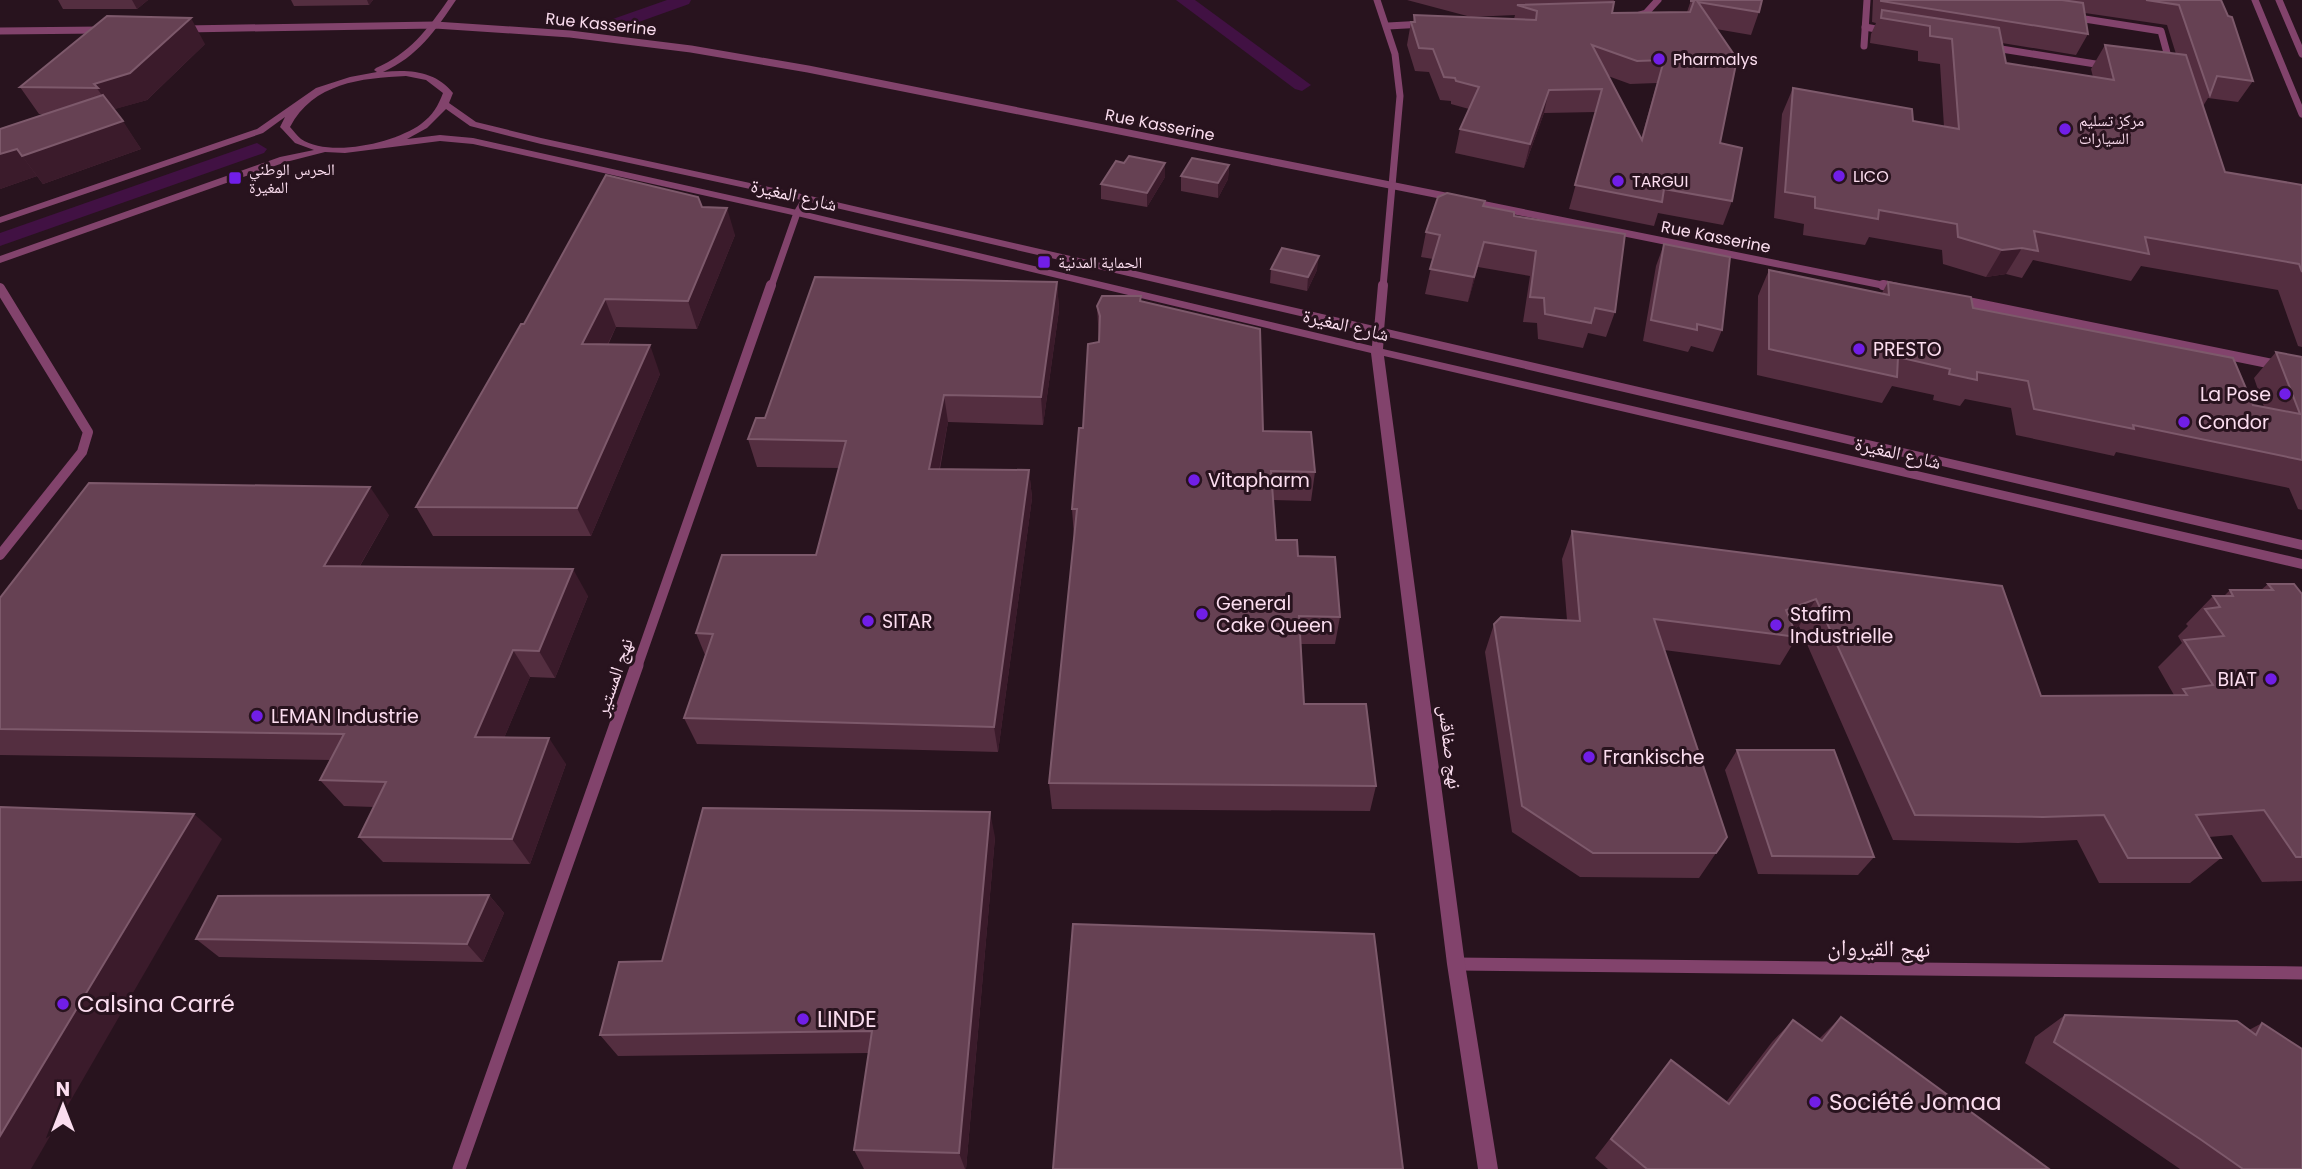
<svg xmlns="http://www.w3.org/2000/svg" width="2302" height="1169" viewBox="0 0 2302 1169" font-family="Poppins,'Noto Naskh Arabic',sans-serif">
  <style>
    .lines { fill: none; stroke-linecap: round; stroke-linejoin: round }
    .canal { fill: #411143; fill-rule: evenodd }
    .service-far2 { stroke: #82436c; stroke-width: 7 }
    .service-far1 { stroke: #82436c; stroke-width: 10 }
    .service { stroke: #82436c; stroke-width: 13 }
    .minor { fill: #82436c; fill-rule: evenodd }
    .wall { fill: #542e40; fill-rule: evenodd }
    .shaded-wall { fill: #3b1b2b }
    .building { fill: #664153; stroke: #7d596b; stroke-width: 2; fill-rule: evenodd }
    .poi-dot { fill: #711ee7; stroke: #28131e; stroke-width: 2.5 }
    .labels { text-anchor: middle; dominant-baseline: central; stroke-width: 6; stroke-linejoin: round; paint-order: stroke }
    .far-street-label { font-size: 16px; fill: #fbddef; stroke: #28131e }
    .far-poi-label { font-size: 16px; fill: #fbddef; stroke: #28131e; text-anchor: start }
    .street-label { font-size: 19px; fill: #fbddef; stroke: #28131e }
    .poi-label { font-size: 19px; fill: #fbddef; stroke: #28131e; text-anchor: start }
    .near-street-label { font-size: 23px; fill: #fbddef; stroke: #28131e }
    .near-poi-label { font-size: 23px; fill: #fbddef; stroke: #28131e; text-anchor: start }
  </style>
  <rect width="100%" height="100%" fill="#28131e"/>
  <g class="lines">
    <g class="canal">
      <polygon points="667,0 691,0 689,4 622,28 610,28 607,24 610,20"/>
      <polygon points="1176,0 1195,0 1311,85 1302,91 1295,89"/>
      <polygon points="257,143 267,149 264,153 0,246 0,233"/>
    </g>
    <g class="service-far2">
      <polyline points="1377,0 1395,54 1400,96 1383,287"/>
      <polyline points="2255,0 2302,114"/>
      <polyline points="2279,0 2302,54"/>
      <polyline points="1636,16 1646,13 1658,0"/>
      <polyline points="2072,17 2161,31 2170,64"/>
      <polyline points="1388,26 1424,24"/>
      <polyline points="1865,27 1887,31"/>
      <polyline points="185,29 435,25 570,34 691,49 808,69 1455,198"/>
      <polyline points="0,31 102,30"/>
      <polyline points="1864,46 1867,0"/>
      <polyline points="1989,47 2108,66"/>
      <polyline points="1471,202 1892,287"/>
      <polyline points="771,287 797,213 806,198"/>
    </g>
    <g class="service-far1">
      <polyline points="1883,285 1897,288"/>
      <polyline points="0,288 88,432 82,452 0,555"/>
      <polyline points="1958,300 2302,370"/>
      <polyline points="1379,330 1383,285"/>
      <polyline points="637,667 771,285"/>
    </g>
    <g class="service">
      <polyline points="1456,964 2302,973"/>
      <polyline points="459,1169 637,665"/>
    </g>
    <path class="minor" d="M448,0H456C436,30 417,57 383,72C409,69 436,71 453,93L449,103L476,122L541,138L806,195L2302,540V550L1384,336L1383,349L2302,559V569L1384,356L1465,964L1498,1169H1478L1447,964L1371,353L797,216L473,144L440,141L345,153L325,152L286,162L0,263V256L280,157L314,150L295,143L282,129L280,127L285,117L263,133L0,223V217L257,129L316,88L350,77L377,72L374,70L376,68C409,54 428,29 448,0ZM406,76L426,80L443,93C438,106 433,115 421,124C395,143 330,158 301,139C297,136 293,130 290,127C313,83 361,78 406,76ZM446,109L470,126L541,144L806,201L1373,333L1372,346L797,210L473,138L440,135L407,139L427,128Z"/>
  </g>
  <g class="wall">
    <polygon points="58,0 148,0 137,9 63,9"/>
    <polygon points="291,0 373,0 369,5 294,6"/>
    <path d="M1407,0H1614L1612,13L1687,12L1691,0L1759,12L1751,35L1716,29L1720,143L1732,201L1723,225L1658,213L1654,226L1569,209L1596,112L1544,113L1524,168L1455,153L1460,129L1469,109L1451,104V101L1440,100L1429,72L1415,71L1407,45L1411,22H1413L1414,15L1514,19L1515,15L1471,17ZM1608,76L1630,84L1657,83L1641,139Z"/>
    <path d="M1873,0H2221L2253,81L2238,102L2208,98L2203,106L2225,172L2302,185V347L2298,346L2278,290L2141,266L2131,281L2033,260L2022,278L2006,274L1986,277L1943,264L1942,250L1869,237L1865,245L1803,235L1804,224L1774,218L1782,114L1793,88L1913,121L1944,127L1940,64L1918,61V51L1870,43L1871,34L1876,23L1872,22ZM2085,13L2167,25L2176,54L2105,45L2091,69L2093,77L2006,63L2002,43L2076,55L2088,34Z"/>
    <polygon points="205,44 147,100 114,109 141,149 43,184 37,176 0,189 45,114 39,114 20,87"/>
    <polygon points="1124,163 1165,163 1165,177 1147,207 1101,199 1101,184"/>
    <polygon points="1229,165 1228,179 1218,198 1181,191 1181,176"/>
    <polygon points="1484,206 1514,216 1615,312 1606,337 1588,333 1583,348 1538,339 1537,323 1523,322 1530,276 1478,267 1468,302 1425,294 1433,259 1421,257 1426,232"/>
    <polygon points="702,207 735,235 697,329 616,327 608,345 660,374 591,536 433,536 416,507 524,324"/>
    <polygon points="1664,244 1722,330 1713,352 1691,346 1688,352 1643,341 1656,266"/>
    <polygon points="1271,269 1317,270 1307,291 1270,283"/>
    <polygon points="1769,270 1882,293 1888,282 1973,308 2253,405 2264,407 2254,378 2276,352 2302,357 2302,510 2298,509 2289,488 2116,452 2114,456 2016,435 2011,408 1965,399 1960,406 1933,400 1934,395 1892,386 1882,403 1757,375 1758,296"/>
    <polygon points="1057,282 1059,310 1043,425 948,422 940,469 1029,470 1032,498 998,752 697,744 684,718 705,655 696,633 816,555 839,468 757,467 748,439 765,418"/>
    <polygon points="1141,302 1263,431 1315,472 1311,501 1273,500 1276,540 1298,556 1340,617 1335,644 1301,644 1304,704 1376,786 1370,811 1052,809 1049,783 1074,537 1072,509 1083,428 1099,342 1097,306"/>
    <polygon points="389,515 360,566 588,596 555,678 530,677 504,738 566,764 530,864 383,862 359,837 374,807 344,806 320,780 331,760 0,755 0,598"/>
    <polygon points="1572,531 2002,586 2041,696 2174,695 2158,667 2182,643 2178,636 2188,626 2186,624 2213,596 2224,596 2230,590 2261,590 2268,584 2302,594 2302,881 2262,882 2232,835 2209,837 2221,858 2190,883 2099,883 2077,840 2018,843 1893,840 1799,626 1794,629 1797,637 1780,665 1664,650 1727,837 1699,878 1580,877 1512,832 1485,652 1494,624 1567,620 1562,559"/>
    <polygon points="1737,750 1874,857 1858,875 1758,874 1725,770"/>
    <polygon points="995,837 966,1169 864,1169 854,1150 869,1053 618,1056 600,1035 662,961"/>
    <polygon points="489,895 504,913 483,962 219,957 196,939"/>
    <polygon points="2065,1015 2249,1030 2262,1023 2302,1169 2180,1169 2025,1063 2035,1037"/>
    <polygon points="1841,1017 2049,1169 1608,1169 1595,1158 1671,1060 1726,1102 1772,1042 1793,1020 1819,1039"/>
  </g>
  <g class="shaded-wall">
    <polygon points="132,0 148,0 137,9"/>
    <polygon points="367,0 373,0 369,5"/>
    <polygon points="191,18 205,44 147,100 112,110 94,84"/>
    <polygon points="1549,90 1544,113 1524,168 1530,144"/>
    <polygon points="123,121 141,149 43,184 22,156"/>
    <polygon points="17,149 37,176 0,189 0,154"/>
    <polygon points="1165,163 1165,177 1147,207 1147,193"/>
    <polygon points="1229,165 1228,179 1218,198 1218,183"/>
    <polygon points="727,208 735,235 697,329 688,301"/>
    <polygon points="1484,242 1478,267 1468,302 1474,277"/>
    <polygon points="2022,248 2006,274 1986,277 2002,250"/>
    <polygon points="1319,256 1317,270 1307,291 1308,277"/>
    <polygon points="1057,282 1059,310 1043,425 1041,397"/>
    <polygon points="605,299 616,327 594,372 582,344"/>
    <polygon points="650,345 660,374 591,536 577,508"/>
    <polygon points="944,395 948,422 934,497 929,469"/>
    <polygon points="1029,470 1032,498 998,752 994,727"/>
    <polygon points="370,487 389,515 344,593 324,566"/>
    <polygon points="573,569 588,596 555,678 539,651"/>
    <polygon points="1816,599 1799,626 1778,635 1786,610"/>
    <polygon points="513,650 530,677 493,764 475,737"/>
    <polygon points="549,738 566,764 530,864 512,839"/>
    <polygon points="990,812 995,837 966,1169 965,1169 959,1153"/>
    <polygon points="194,814 222,839 31,1169 0,1169 0,1136"/>
    <polygon points="489,895 504,913 483,962 467,944"/>
  </g>
  <g class="building">
    <path d="M1691,0H1762L1759,12L1698,2L1737,59L1720,143L1742,148L1732,201L1664,189L1662,202L1575,185L1602,89L1549,90L1530,144L1460,129L1479,87L1456,81L1455,78L1444,77L1433,49L1419,48L1411,22H1415L1414,15L1536,20L1537,11L1517,5L1614,2L1612,13L1690,12L1694,1H1691ZM1592,45L1637,61L1664,60L1642,140Z"/>
    <polygon points="1881,0 2062,0 2083,3 2088,34 1881,1"/>
    <polygon points="2146,0 2221,0 2228,16 2232,17 2253,81 2217,76 2210,95 2179,5"/>
    <polygon points="1882,10 1999,28 2006,63 2114,80 2105,45 2186,55 2225,172 2302,185 2302,272 2299,264 2145,237 2149,254 2034,231 2038,251 2022,248 2002,250 1958,237 1957,224 1879,210 1878,219 1815,208 1815,197 1785,192 1793,88 1912,109 1913,121 1959,129 1952,39 1930,36 1930,26 1881,18"/>
    <polygon points="107,16 191,18 130,73 94,84 98,88 20,87"/>
    <polygon points="103,95 123,121 22,156 17,149 0,154 0,129"/>
    <polygon points="1129,156 1165,163 1147,193 1101,184 1116,161 1124,163"/>
    <polygon points="1192,158 1229,165 1218,183 1181,176"/>
    <polygon points="606,175 698,197 702,207 727,208 688,301 605,299 582,344 650,345 577,508 416,507 521,324 524,324"/>
    <polygon points="1447,193 1485,201 1483,206 1514,212 1514,216 1625,234 1615,312 1595,308 1591,323 1545,314 1544,298 1530,297 1536,251 1484,242 1474,277 1430,269 1440,235 1426,232 1438,197"/>
    <polygon points="1664,244 1730,257 1722,330 1697,324 1697,330 1651,320"/>
    <polygon points="1282,248 1319,256 1308,277 1271,269"/>
    <polygon points="1769,270 1889,295 1888,282 1971,297 1973,308 2233,358 2253,405 2300,414 2276,352 2302,357 2302,460 2133,425 2134,429 2034,409 2028,381 1977,372 1977,380 1949,374 1950,369 1898,357 1897,377 1769,349"/>
    <polygon points="815,277 1057,282 1041,397 944,395 929,469 1029,470 994,727 684,718 713,634 696,633 722,555 816,555 846,441 748,439 756,418 765,418"/>
    <polygon points="1102,296 1141,296 1140,301 1260,329 1263,431 1311,432 1315,472 1271,471 1276,540 1297,540 1298,556 1335,557 1340,617 1299,616 1304,704 1366,704 1376,786 1049,783 1077,509 1072,509 1079,428 1083,428 1088,344 1099,342 1100,316 1097,306"/>
    <polygon points="89,483 370,487 324,566 573,569 539,651 513,650 475,737 549,738 512,839 359,837 386,782 320,780 344,734 0,729 0,598"/>
    <polygon points="1572,531 2002,586 2041,696 2187,695 2183,689 2213,685 2184,640 2224,636 2205,609 2220,607 2213,596 2233,596 2230,590 2273,590 2268,584 2294,584 2302,594 2302,857 2296,857 2264,810 2196,815 2221,858 2128,858 2104,815 2043,817 1915,815 1816,599 1786,610 1797,637 1654,619 1727,837 1716,853 1593,853 1522,806 1494,624 1501,617 1580,621"/>
    <polygon points="1737,750 1834,750 1874,857 1772,856"/>
    <polygon points="0,807 194,814 0,1136"/>
    <polygon points="703,808 990,812 959,1153 854,1150 872,1031 600,1035 619,962 662,961"/>
    <polygon points="489,895 467,944 196,939 218,896"/>
    <polygon points="1073,924 1374,934 1403,1169 1053,1169"/>
    <polygon points="2065,1015 2237,1021 2256,1035 2262,1023 2302,1049 2302,1169 2243,1169 2200,1139 2054,1042"/>
    <polygon points="1841,1017 2049,1169 1647,1169 1611,1139 1671,1060 1729,1104 1793,1020 1822,1041"/>
  </g>
  <g class="poi-dot">
    <circle cx="1659" cy="59" r="7"/>
    <circle cx="2065" cy="129" r="7"/>
    <circle cx="1839" cy="176" r="7"/>
    <rect x="228" y="171" width="14" height="14" rx="3.5"/>
    <circle cx="1618" cy="181" r="7"/>
    <rect x="1037" y="255" width="14" height="14" rx="3.5"/>
    <circle cx="1859" cy="349" r="7"/>
    <circle cx="2285" cy="394" r="7"/>
    <circle cx="2184" cy="422" r="7"/>
    <circle cx="1194" cy="480" r="7"/>
    <circle cx="1202" cy="614" r="7"/>
    <circle cx="868" cy="621" r="7"/>
    <circle cx="1776" cy="625" r="7"/>
    <circle cx="2271" cy="679" r="7"/>
    <circle cx="257" cy="716" r="7"/>
    <circle cx="1589" cy="757" r="7"/>
    <circle cx="63" cy="1004" r="7"/>
    <circle cx="803" cy="1019" r="7"/>
    <circle cx="1815" cy="1102" r="7"/>
  </g>
  <g class="labels">
    <g class="far-street-label">
      <text transform="translate(601 24) rotate(6)">Rue Kasserine</text>
      <text transform="translate(1160 125) rotate(11)">Rue Kasserine</text>
      <text transform="translate(1716 237) rotate(11)">Rue Kasserine</text>
    </g>
    <g class="far-poi-label">
      <text x="1673" y="59">Pharmalys</text>
      <text x="2079" y="120">مركز تسليم<tspan x="2079" dy="18">السيارات</tspan></text>
      <text x="249" y="169">الحرس الوطني<tspan x="249" dy="18">المغيرة</tspan></text>
      <text x="1853" y="176">LICO</text>
      <text x="1632" y="181">TARGUI</text>
      <text x="1058" y="262">الحماية المدنية</text>
    </g>
    <g class="street-label">
      <text transform="translate(794 195) rotate(13)">شارع المغيرة</text>
      <text transform="translate(1346 325) rotate(13)">شارع المغيرة</text>
      <text transform="translate(1898 453) rotate(13)">شارع المغيرة</text>
      <text transform="translate(614 677) rotate(-71)">نهج المستير</text>
      <text transform="translate(1450 747) rotate(83)">نهج صفاقس</text>
    </g>
    <g class="poi-label">
      <text x="1873" y="349">PRESTO</text>
      <text x="2271" y="394" text-anchor="end">La Pose</text>
      <text x="2198" y="422">Condor</text>
      <text x="1208" y="480">Vitapharm</text>
      <text x="1216" y="603">General<tspan x="1216" dy="22">Cake Queen</tspan></text>
      <text x="1790" y="614">Stafim<tspan x="1790" dy="22">Industrielle</tspan></text>
      <text x="882" y="621">SITAR</text>
      <text x="2257" y="679" text-anchor="end">BIAT</text>
      <text x="271" y="716">LEMAN Industrie</text>
      <text x="1603" y="757">Frankische</text>
    </g>
    <g class="near-street-label">
      <text transform="translate(1879 948) rotate(1)">نهج القيروان</text>
    </g>
    <g class="near-poi-label">
      <text x="77" y="1004">Calsina Carré</text>
      <text x="817" y="1019">LINDE</text>
      <text x="1829" y="1102">Société Jomaa</text>
    </g>
  </g>
  <g transform="translate(63 1106)" stroke="#28131e" stroke-width="5" paint-order="stroke">
  <path d="M0-5L12 26L0 18L-12 26Z" fill="#fbddef"/>
  <text y="-10" font-size="19" font-weight="bold" text-anchor="middle" fill="#fbddef">N</text>
  </g>
</svg>
